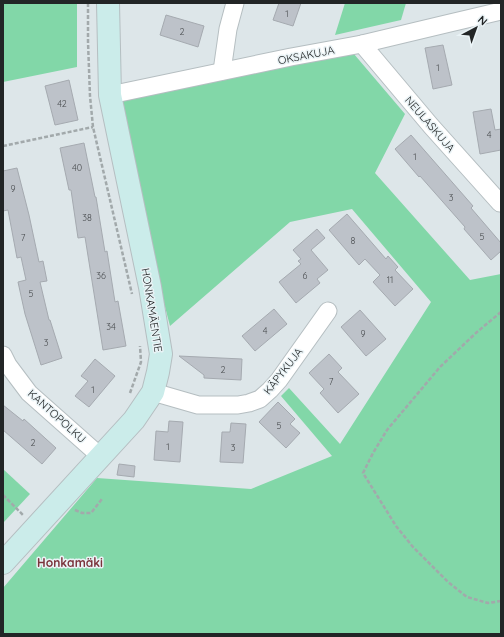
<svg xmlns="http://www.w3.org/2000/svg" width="504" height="637" viewBox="0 0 504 637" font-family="Quicksand,sans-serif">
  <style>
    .green { fill: #82d7a8 }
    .building { fill: #bdc2c9; stroke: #a5aab0 }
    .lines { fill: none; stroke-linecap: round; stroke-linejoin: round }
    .street-casing { stroke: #b5bec1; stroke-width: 19 }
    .secondary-casing { stroke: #b5bec1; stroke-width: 24 }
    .path { stroke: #a2a9ab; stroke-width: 2.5; stroke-dasharray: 4 2; stroke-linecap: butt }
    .street { stroke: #fff; stroke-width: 17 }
    .secondary { stroke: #cbecea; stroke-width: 22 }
    .labels { text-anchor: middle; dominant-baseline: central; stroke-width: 3; stroke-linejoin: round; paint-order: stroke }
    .number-label { font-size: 9px; fill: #494c4f }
    .street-label { font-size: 11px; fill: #222526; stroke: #eaf3f6 }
    .neighbourhood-label { font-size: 12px; font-weight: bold; fill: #7b333b; stroke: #eaf3f6 }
  </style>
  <rect width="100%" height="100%" fill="#dde6e9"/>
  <g class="green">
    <polygon points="3,3 77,3 77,67 3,82"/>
    <polygon points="345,3 406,3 401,20 335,35"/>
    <polygon points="348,47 405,114 375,173 470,280 501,274 501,634 3,634 3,588 97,478 251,489 332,456 281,396 289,388 340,444 431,302 352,209 290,222 170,326 110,95"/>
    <polygon points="3,469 30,494 3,523"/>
  </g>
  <g class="building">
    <polygon points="279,3 301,3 293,26 273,20"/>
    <polygon points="166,15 204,26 198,47 160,35"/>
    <polygon points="443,45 452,85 433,89 425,48"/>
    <polygon points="69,80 78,120 55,125 45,86"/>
    <polygon points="491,109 495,130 501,129 501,150 480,154 473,112"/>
    <polygon points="411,135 473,206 471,208 501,243 501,251 491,260 464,229 465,227 420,176 419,177 395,149"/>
    <polygon points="84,143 95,197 96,197 105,252 107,251 115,302 118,301 126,346 103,350 85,237 78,238 71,190 69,190 60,148"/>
    <polygon points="17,168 29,215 39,262 43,261 47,281 40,282 49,320 50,320 62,358 41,365 25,314 18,282 26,280 21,257 17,258 8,210 3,211 3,171"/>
    <polygon points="347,214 386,259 388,256 398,267 395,270 413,289 395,306 373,282 380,275 365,259 359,265 329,230"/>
    <polygon points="317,229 325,238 311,250 328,270 317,279 320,283 296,303 279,282 301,264 298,261 301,259 293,250"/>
    <polygon points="274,309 287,324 255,351 242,336"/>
    <polygon points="360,310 386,339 366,356 341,327"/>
    <polygon points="329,354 342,368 338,372 359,394 338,413 320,393 324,389 309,373"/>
    <polygon points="179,356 242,359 241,380 204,378 204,375"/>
    <polygon points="95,359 115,376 89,407 75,396 88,381 81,376"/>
    <polygon points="278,402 295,419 290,424 300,433 286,448 259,422"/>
    <polygon points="3,405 23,421 24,419 56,448 42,464 3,430"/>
    <polygon points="169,421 183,422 180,462 154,460 156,431 168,432"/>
    <polygon points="231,423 246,424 243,463 220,462 222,432 230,432"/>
    <polygon points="119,464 135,466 134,477 117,475"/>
  </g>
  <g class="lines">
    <g class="street-casing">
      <g id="street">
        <polyline points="362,44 431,126 500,203"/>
        <polyline points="222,71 228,29 235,3"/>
        <polyline points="110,95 291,57 362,44 450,23 501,11"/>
        <polyline points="3,355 8,365 29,393 100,456"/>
        <polyline points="153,392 198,405 238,405 249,403 260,399 270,390 279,380 328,311"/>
      </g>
    </g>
    <g class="secondary-casing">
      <polyline id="secondary" points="3,563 134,420 153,392 158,372 161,354 150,287 110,95 108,3"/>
    </g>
    <g class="path">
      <polyline points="88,3 88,42 90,96 93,127 132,294"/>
      <polyline points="3,146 93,127"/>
      <polyline points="501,312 477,332 440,367 387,430 373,453 363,473 396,526 413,547 448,582 467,597 488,603 501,601"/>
      <polyline points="130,393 141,362 140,346"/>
      <polyline points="3,495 24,516"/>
      <polyline points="75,510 82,513 91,513 102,499"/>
    </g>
    <use href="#street" class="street"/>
    <use href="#secondary" class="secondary"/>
  </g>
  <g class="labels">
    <g class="number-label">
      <text x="287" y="13">1</text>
      <text x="182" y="31">2</text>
      <text x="438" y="67">1</text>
      <text x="62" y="103">42</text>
      <text x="489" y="134">4</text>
      <text x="415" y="156">1</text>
      <text x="77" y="167">40</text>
      <text x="13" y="188">9</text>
      <text x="451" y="197">3</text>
      <text x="87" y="217">38</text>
      <text x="482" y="236">5</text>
      <text x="23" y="237">7</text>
      <text x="353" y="240">8</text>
      <text x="101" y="275">36</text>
      <text x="305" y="275">6</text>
      <text x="390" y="279">11</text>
      <text x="31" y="293">5</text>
      <text x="111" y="326">34</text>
      <text x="265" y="330">4</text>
      <text x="363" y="333">9</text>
      <text x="46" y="342">3</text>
      <text x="223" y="369">2</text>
      <text x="331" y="381">7</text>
      <text x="93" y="389">1</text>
      <text x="279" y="425">5</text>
      <text x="33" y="442">2</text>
      <text x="168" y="446">1</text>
      <text x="233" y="447">3</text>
    </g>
    <g class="street-label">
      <text transform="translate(306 55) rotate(-11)">OKSAKUJA</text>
      <text transform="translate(430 124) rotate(49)">NEULASKUJA</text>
      <text transform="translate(152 310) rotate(81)">HONKAMÄENTIE</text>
      <text transform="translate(283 371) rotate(-52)">KÄPYKUJA</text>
      <text transform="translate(57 416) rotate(42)">KANTOPOLKU</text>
    </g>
    <g class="neighbourhood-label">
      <text x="70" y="562">Honkamäki</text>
    </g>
  </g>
  <rect width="504" height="637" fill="none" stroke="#222526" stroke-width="8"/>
  <g transform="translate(476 28) rotate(41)" stroke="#eaf3f6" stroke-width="3" paint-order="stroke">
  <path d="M0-3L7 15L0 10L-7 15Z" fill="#222526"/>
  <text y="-6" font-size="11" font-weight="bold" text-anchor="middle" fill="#222526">N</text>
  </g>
</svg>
